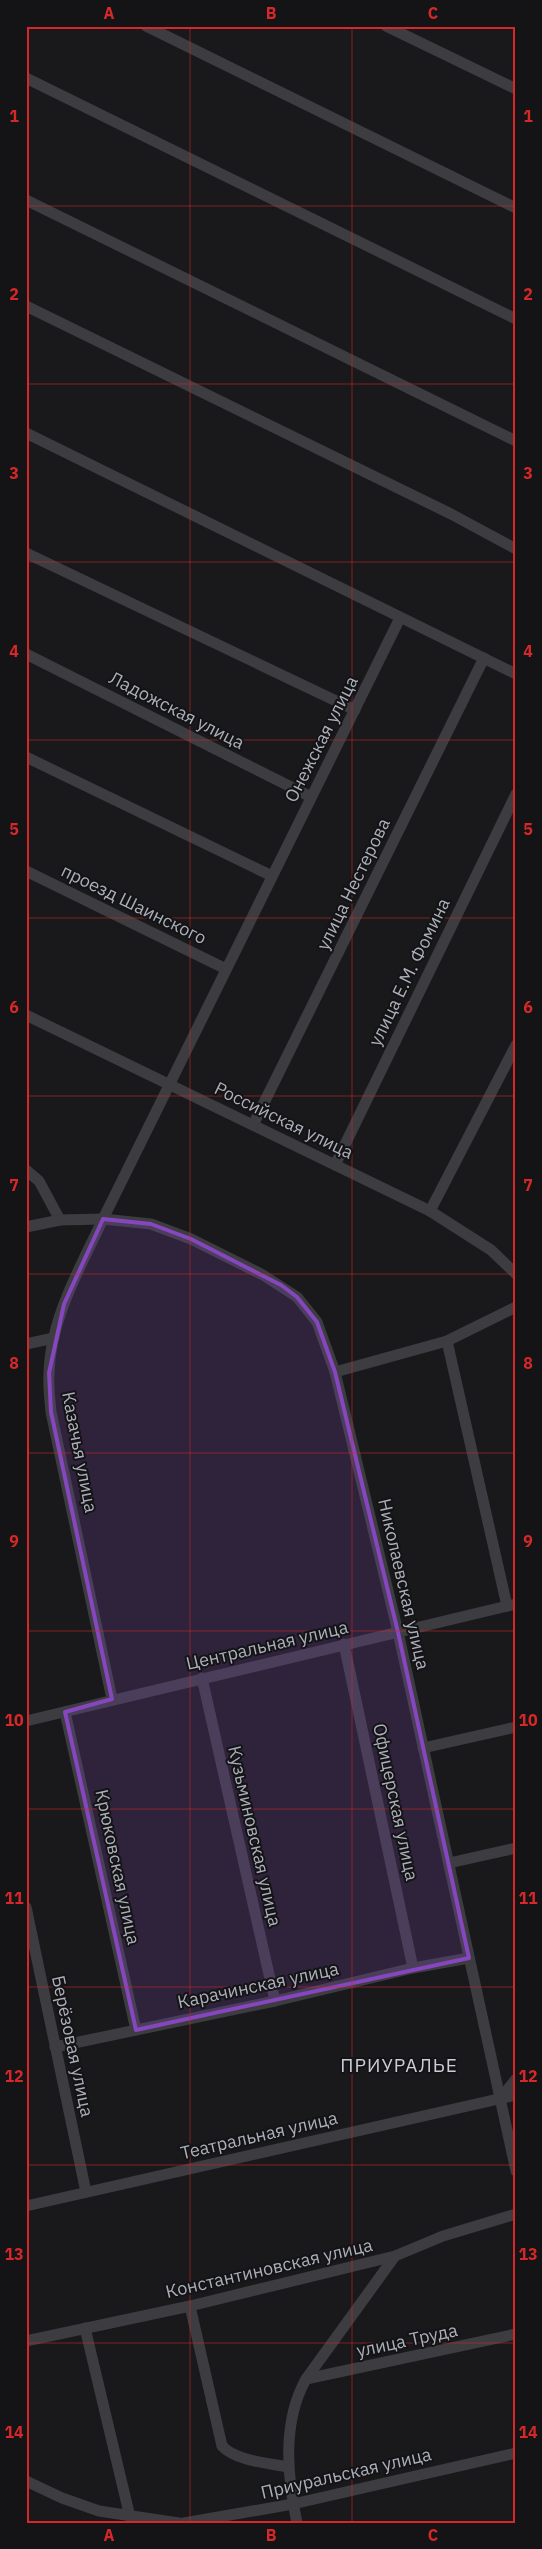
<svg xmlns="http://www.w3.org/2000/svg" width="542" height="2549" viewBox="0 0 542 2549" font-family="'IBM Plex Sans',sans-serif">
  <style>
    .lines { fill: none; stroke-linecap: round; stroke-linejoin: round }
    .minor { stroke: #3c3c41; stroke-width: 11 }
    .marked { fill: #8546be; fill-opacity: 0.2; stroke: #8546be; stroke-width: 4; stroke-linejoin: round }
    .grid { fill: none; stroke: #d62828; stroke-width: 1; stroke-opacity: 0.55 }
    .labels { text-anchor: middle; dominant-baseline: central; stroke-width: 4; stroke-linejoin: round; paint-order: stroke }
    .street-label { font-size: 18px; fill: #acafb9; stroke: #141416 }
    .neighbourhood-label { font-size: 19px; letter-spacing: 1px; fill: #cdced5; stroke: #141416 }
    .neatline { fill: none; stroke: #d62828; stroke-width: 2 }
    .grid-label { font-size: 16px; text-anchor: middle; font-weight: bold; fill: #d62828 }
  </style>
  <rect width="100%" height="100%" fill="#19191b"/>
  <g class="lines">
    <g class="minor">
      <polyline points="146,26 516,208"/>
      <polyline points="386,26 516,89"/>
      <polyline points="26,78 516,319"/>
      <polyline points="26,200 516,441"/>
      <polyline points="26,306 451,514 516,549"/>
      <polyline points="26,433 516,674"/>
      <polyline points="26,553 355,710"/>
      <polyline points="26,654 311,797"/>
      <polyline points="26,757 272,876"/>
      <polyline points="26,871 226,969"/>
      <polyline points="26,1015 430,1211 491,1250 516,1274"/>
      <polyline points="253,1125 484,658"/>
      <polyline points="335,1165 516,794"/>
      <polyline points="26,1170 39,1181 60,1220"/>
      <polyline points="430,1211 516,1045"/>
      <polyline points="26,1227 60,1220 103,1219 151,1224 191,1239 263,1275 297,1297 317,1322 335,1372 398,1632 516,2171"/>
      <polyline points="447,1341 507,1606"/>
      <polyline points="26,1344 54,1338"/>
      <polyline points="335,1372 447,1341 516,1307"/>
      <polyline points="344,1644 413,1968"/>
      <polyline points="202,1678 275,2001"/>
      <path d="M112,1699L51,1412C50,1399 48,1386 49,1374C50,1319 80,1268 103,1219L400,618"/>
      <polyline points="65,1712 136,2030"/>
      <polyline points="26,1721 516,1604"/>
      <polyline points="423,1748 516,1727"/>
      <polyline points="449,1863 516,1848"/>
      <polyline points="26,1907 86,2192"/>
      <polyline points="55,2047 275,2001 413,1968 469,1958"/>
      <polyline points="500,2099 516,2079"/>
      <polyline points="26,2206 516,2095"/>
      <path d="M190,2306L222,2446C236,2461 268,2463 288,2467"/>
      <polyline points="85,2328 130,2517"/>
      <polyline points="26,2341 190,2306 395,2256 443,2236 516,2214"/>
      <polyline points="306,2379 516,2334"/>
      <polyline points="26,2481 62,2498 99,2511 179,2523"/>
      <polyline points="184,2523 293,2504 516,2453"/>
      <path d="M297,2523C287,2476 282,2422 306,2379L395,2256"/>
    </g>
  </g>
  <path class="marked" d="M103,1219L151,1224L191,1239L281,1285L297,1297L317,1322L335,1372L398,1632L469,1958L136,2030L65,1712L112,1699L51,1412L49,1373L64,1304Z"/>
  <path class="grid" d="M190,26V2523M352,26V2523M26,206H516M26,384H516M26,562H516M26,740H516M26,918H516M26,1096H516M26,1274H516M26,1453H516M26,1631H516M26,1809H516M26,1987H516M26,2165H516M26,2343H516"/>
  <g class="labels">
    <g class="street-label">
      <text transform="translate(177 710) rotate(27)">Ладожская улица</text>
      <text transform="translate(321 739) rotate(-63)">Онежская улица</text>
      <text transform="translate(353 884) rotate(-64)">улица Нестерова</text>
      <text transform="translate(134 904) rotate(26)">проезд Шаинского</text>
      <text transform="translate(409 972) rotate(-64)">улица Е.М. Фомина</text>
      <text transform="translate(284 1120) rotate(26)">Российская улица</text>
      <text transform="translate(80 1452) rotate(79)">Казачья улица</text>
      <text transform="translate(404 1584) rotate(77)">Николаевская улица</text>
      <text transform="translate(267 1645) rotate(-13)">Центральная улица</text>
      <text transform="translate(396 1802) rotate(78)">Офицерская улица</text>
      <text transform="translate(255 1836) rotate(77)">Кузьминовская улица</text>
      <text transform="translate(118 1867) rotate(78)">Крюковская улица</text>
      <text transform="translate(258 1985) rotate(-12)">Карачинская улица</text>
      <text transform="translate(73 2046) rotate(78)">Берёзовая улица</text>
      <text transform="translate(259 2135) rotate(-13)">Театральная улица</text>
      <text transform="translate(269 2268) rotate(-13)">Константиновская улица</text>
      <text transform="translate(407 2340) rotate(-12)">улица Труда</text>
      <text transform="translate(346 2473) rotate(-13)">Приуральская улица</text>
    </g>
    <g class="neighbourhood-label">
      <text x="399" y="2065">ПРИУРАЛЬЕ</text>
    </g>
  </g>
  <rect width="542" height="2549" fill="none" stroke="#141416" stroke-width="55"/>
  <rect x="28" y="28" width="486" height="2494" class="neatline"/>
  <g class="grid-label">
    <text x="109" y="19">A</text>
    <text x="271" y="19">B</text>
    <text x="433" y="19">C</text>
    <text x="14" y="122">1</text>
    <text x="528" y="122">1</text>
    <text x="14" y="300">2</text>
    <text x="528" y="300">2</text>
    <text x="14" y="479">3</text>
    <text x="528" y="479">3</text>
    <text x="14" y="657">4</text>
    <text x="528" y="657">4</text>
    <text x="14" y="835">5</text>
    <text x="528" y="835">5</text>
    <text x="14" y="1013">6</text>
    <text x="528" y="1013">6</text>
    <text x="14" y="1191">7</text>
    <text x="528" y="1191">7</text>
    <text x="14" y="1369">8</text>
    <text x="528" y="1369">8</text>
    <text x="14" y="1547">9</text>
    <text x="528" y="1547">9</text>
    <text x="14" y="1726">10</text>
    <text x="528" y="1726">10</text>
    <text x="14" y="1904">11</text>
    <text x="528" y="1904">11</text>
    <text x="14" y="2082">12</text>
    <text x="528" y="2082">12</text>
    <text x="14" y="2260">13</text>
    <text x="528" y="2260">13</text>
    <text x="14" y="2438">14</text>
    <text x="528" y="2438">14</text>
    <text x="109" y="2541">A</text>
    <text x="271" y="2541">B</text>
    <text x="433" y="2541">C</text>
  </g>
</svg>
